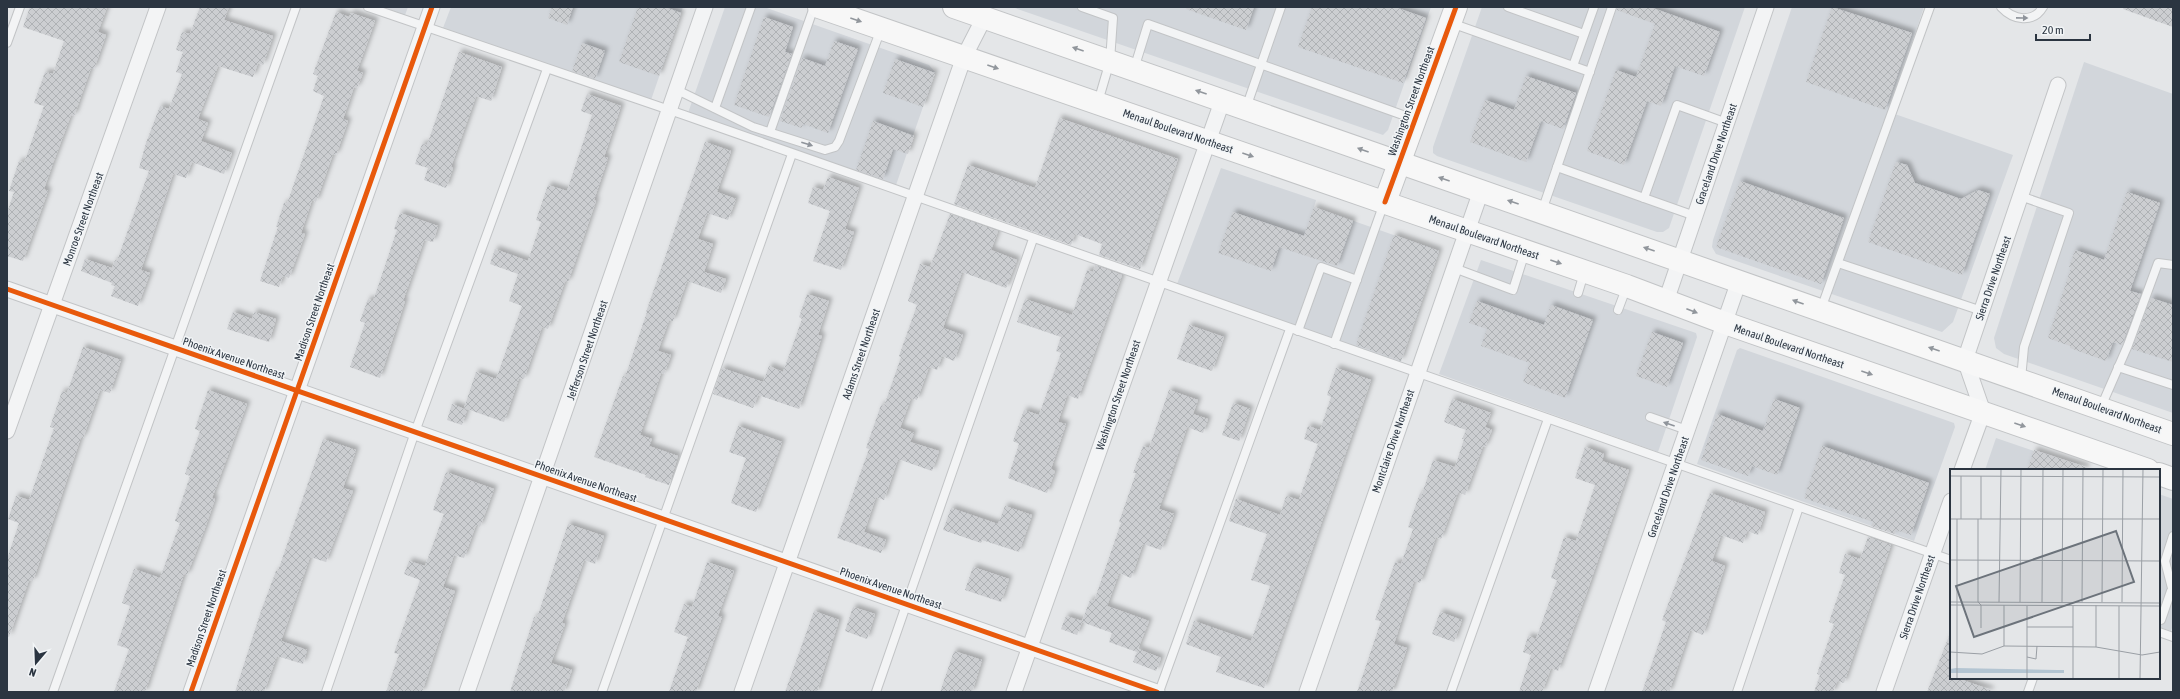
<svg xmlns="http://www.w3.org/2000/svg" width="2180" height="699" viewBox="0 0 2180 699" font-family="'Asap Condensed',sans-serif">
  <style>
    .built { fill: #d2d6db }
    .building { fill: url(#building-cross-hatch); filter: url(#shadow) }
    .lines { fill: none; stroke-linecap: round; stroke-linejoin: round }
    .lane-casing { stroke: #c2c4c6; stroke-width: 10 }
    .street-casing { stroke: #c2c4c6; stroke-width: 17 }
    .secondary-casing { stroke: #c2c4c6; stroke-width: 24 }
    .lane { stroke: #f3f4f5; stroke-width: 8 }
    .street { stroke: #f3f4f5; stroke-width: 15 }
    .secondary { stroke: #f7f7f7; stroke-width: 22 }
    .cycleway-casing { stroke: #f2f5f7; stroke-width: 8 }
    .cycleway { stroke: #e8590c; stroke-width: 5 }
    .oneway { fill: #8f949b }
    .oneway2 { fill: #91969c }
    .labels { text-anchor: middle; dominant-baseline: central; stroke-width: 3; stroke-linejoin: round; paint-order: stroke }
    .street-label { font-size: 11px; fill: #2b3541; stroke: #f2f5f7 }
    .inset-road { fill: none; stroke: #9a9fa5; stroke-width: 1 }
    .view { fill: #6c737b; fill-opacity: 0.15; stroke: #6c737b; stroke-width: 2 }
    .inset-edge { fill: none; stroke: #2b3541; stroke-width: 2 }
  </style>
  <defs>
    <pattern id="building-cross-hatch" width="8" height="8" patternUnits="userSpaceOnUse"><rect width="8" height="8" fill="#ccced1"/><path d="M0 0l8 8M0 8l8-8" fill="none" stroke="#afb2b5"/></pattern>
    <filter id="shadow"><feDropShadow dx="3.5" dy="-3.5" stdDeviation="2" flood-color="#0004"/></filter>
  </defs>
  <rect width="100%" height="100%" fill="#e4e6e8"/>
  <g class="built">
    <polygon points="383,7 408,7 405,15"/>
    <polygon points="451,7 683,7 651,100 443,28"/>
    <polygon points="725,7 764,7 929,65 935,72 896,185 688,113"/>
    <polygon points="1012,7 1431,7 1388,130 1383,135"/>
    <polygon points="1482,7 1745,7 1669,228 1663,232 1657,232 1437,156 1433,153 1433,147"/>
    <polygon points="1792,7 1924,7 1889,112 2013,155 1953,322 1942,332 1716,254 1712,247 1713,240"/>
    <polygon points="2084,62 2173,94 2173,413 2004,354 1996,348 1994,338"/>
    <polygon points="1221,168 1316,200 1314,207 1439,251 1400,364 1177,284"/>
    <polygon points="1481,260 1696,333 1697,337 1658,452 1439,374"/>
    <polygon points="1740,348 1954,423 1955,427 1914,541 1697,464 1737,350"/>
    <polygon points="1996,438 2089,470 1985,470"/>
    <polygon points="2159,494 2173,499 2173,625 2171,631 2159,627"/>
  </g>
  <g class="building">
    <polygon points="30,7 107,7 98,32 106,35 94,69 91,68 74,116 71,115 53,163 44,189 48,191 23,261 7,256 7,213 14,192 9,191 19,161 24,163 44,106 34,103 45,72 53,74 64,41 23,27"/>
    <polygon points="200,7 229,7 224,20 273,36 263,65 258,63 253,77 218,66 198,119 208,123 201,141 232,153 224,174 192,162 186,178 173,174 141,270 150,273 138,306 111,296 115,286 111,285 112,283 81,271 85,259 112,268 115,260 117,261 149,171 139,168 146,143 160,106 169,109 182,74 176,72 183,52 176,50 182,32 190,34"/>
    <polygon points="552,7 573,7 567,25 548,18"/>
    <polygon points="638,7 665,7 681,13 659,76 619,62"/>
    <polygon points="1187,7 1254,7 1246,30 1186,9"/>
    <polygon points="1312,7 1395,7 1426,18 1403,83 1298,47"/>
    <polygon points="1617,7 1650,7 1720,32 1704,76 1675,66 1661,106 1647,101 1624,165 1587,151 1616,70 1636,77 1655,24 1617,10"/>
    <polygon points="1832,7 1912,33 1885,110 1806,82"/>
    <polygon points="2124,7 2173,7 2173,27 2123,9"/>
    <polygon points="336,12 349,17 351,13 375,21 357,71 363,73 357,88 354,87 343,119 348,121 336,155 333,154 316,202 312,200 301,233 305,234 289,278 283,276 279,287 260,281 278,227 276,227 284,203 287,204 324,96 313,91 318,76 313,74"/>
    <polygon points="764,17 793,27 785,52 792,54 769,117 734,105"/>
    <polygon points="834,41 858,49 828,133 803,124 802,128 780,121 802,58 825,66"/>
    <polygon points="582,43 605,51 595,79 572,71"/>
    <polygon points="459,52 502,67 491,101 476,96 451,167 453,168 446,188 424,180 428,168 415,164 422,144 427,145"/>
    <polygon points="895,59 935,73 923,107 883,93"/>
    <polygon points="1526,76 1576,93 1563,129 1541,121 1526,162 1470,142 1485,100 1514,110"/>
    <polygon points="587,94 621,106 604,157 608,158 594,200 596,201 568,282 565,281 548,329 542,327 524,379 519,378 504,422 464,408 476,372 496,379 522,306 509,301 518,274 490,264 495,249 528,261 541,222 536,220 548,185 567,191 592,115 581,111"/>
    <polygon points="1059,118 1178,159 1140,269 1099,255 1102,244 1075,234 1071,245 954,204 968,165 1035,188"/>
    <polygon points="873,121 914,136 908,154 893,149 883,179 856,170"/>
    <polygon points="705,142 731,151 717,192 736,199 728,220 707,213 698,239 713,244 704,272 726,279 721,293 687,281 673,321 669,320 658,351 671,355 664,374 661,373 640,435 652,439 649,446 678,456 669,485 645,477 646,475 594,457 623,376 625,377 647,312 646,312"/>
    <polygon points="1896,162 1907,165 1915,183 1961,199 1978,190 1990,194 1962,275 1868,242"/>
    <polygon points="828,177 859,188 845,229 854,232 841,270 813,261 830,211 808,203 813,187 823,190"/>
    <polygon points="1740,181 1844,218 1821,284 1716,247"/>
    <polygon points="2127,192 2160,203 2130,291 2141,294 2122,345 2113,342 2106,361 2070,348 2070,346 2048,338 2071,268 2069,267 2075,250 2104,260"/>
    <polygon points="1314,207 1353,221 1337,266 1279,247 1271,271 1218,253 1233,212 1304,236"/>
    <polygon points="400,213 438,226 433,242 424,240 403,301 405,301 380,378 350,367 365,323 360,321 368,299 373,301 397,230 394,229"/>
    <polygon points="950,214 998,231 991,250 1017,260 1006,288 962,272 943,328 963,335 954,361 942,356 937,370 929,367 917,400 911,398 900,428 914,433 910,442 939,451 932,471 898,459 884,500 876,497 864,532 886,540 881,553 837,538 869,449 866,448 881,405 884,406 901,357 899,356 917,305 908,301 920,264 930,267"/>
    <polygon points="1394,235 1439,251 1401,361 1356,345"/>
    <polygon points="1095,265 1122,275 1078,399 1067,395 1058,422 1066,424 1051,469 1055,471 1047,493 1008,478 1019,444 1013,441 1024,410 1039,415 1061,353 1056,351 1061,337 1017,322 1025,299 1072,315 1087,270 1093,272"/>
    <polygon points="807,294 829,301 818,335 822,336 799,409 758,395 753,408 713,394 722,368 763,382 769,366 783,372 802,319 799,317"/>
    <polygon points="2151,298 2173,305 2173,362 2132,349"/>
    <polygon points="1477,301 1544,325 1551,305 1593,320 1565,398 1523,382 1530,363 1481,346 1487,329 1469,323"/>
    <polygon points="233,312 252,319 254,312 276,319 269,342 227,329"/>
    <polygon points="1189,325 1224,337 1212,371 1177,359"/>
    <polygon points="1652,332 1683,343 1667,387 1636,376"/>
    <polygon points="83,347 121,360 110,393 100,390 83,438 81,437 33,581 29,580 9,637 7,636 7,559 19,523 8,519 16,496 29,500 54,428 50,427 62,391 67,393"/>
    <polygon points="1336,368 1371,380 1264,688 1216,672 1221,657 1186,644 1194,621 1251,641 1270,586 1251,580 1267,534 1229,521 1236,499 1280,515 1286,496 1299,500 1318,444 1304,439 1308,426 1320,430 1331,397 1327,395"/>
    <polygon points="208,390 247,404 212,498 215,499 204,531 187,575 184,574 145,692 114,692 129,649 117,645 130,606 122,603 134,569 160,578 180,523 175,521 190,476 185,474 200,431 195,429"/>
    <polygon points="1169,390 1198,400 1193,414 1208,419 1203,433 1187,427 1159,509 1174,514 1161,550 1143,544 1131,578 1119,573 1107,606 1149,621 1138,649 1161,658 1156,671 1133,662 1137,652 1109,642 1112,633 1082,622 1077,635 1061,629 1066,616 1082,621 1090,600 1094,601 1121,523 1119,522 1136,473 1133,473 1143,446 1149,448"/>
    <polygon points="1452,399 1491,413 1485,427 1492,430 1485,447 1483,446 1465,495 1458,492 1441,539 1436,537 1420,583 1414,581 1394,644 1407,648 1392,692 1357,692 1381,621 1375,620 1395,562 1401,564 1413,529 1408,527 1420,493 1422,494 1433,460 1455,467 1464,439 1462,439 1466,430 1444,422"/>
    <polygon points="1774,399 1800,408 1777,475 1752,466 1748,476 1701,460 1717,414 1763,431"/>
    <polygon points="1233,403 1250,409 1239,441 1222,435"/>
    <polygon points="452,404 467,410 462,425 447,420"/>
    <polygon points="738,426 782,442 756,512 731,503 746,458 729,452"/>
    <polygon points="323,439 356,450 343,488 353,491 326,562 310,557 281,641 307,650 303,664 277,656 264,692 235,692 261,611 276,571 278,571"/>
    <polygon points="1822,446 1929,483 1911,535 1896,530 1895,534 1871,526 1873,522 1804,498"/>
    <polygon points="1585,447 1604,454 1602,461 1629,470 1589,586 1558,671 1551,668 1542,692 1519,692 1531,655 1523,652 1528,636 1536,639 1557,580 1551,578 1564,537 1576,541 1595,485 1575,478"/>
    <polygon points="2034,450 2086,467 2086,470 2027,470"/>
    <polygon points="446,472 494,489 480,527 476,525 464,558 454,555 443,587 455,591 422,692 386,692 399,654 394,653 420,580 404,574 409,561 425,566 444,514 433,510"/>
    <polygon points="1710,493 1765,512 1758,535 1747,531 1743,543 1721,535 1712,561 1725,566 1703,635 1690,630 1669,692 1642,692 1666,622 1662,620"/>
    <polygon points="1005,506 1032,515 1019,552 982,540 981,543 943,530 951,508 998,524"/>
    <polygon points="568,524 604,536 595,564 584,560 562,623 565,624 551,663 572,670 564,692 510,692 534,617 537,618"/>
    <polygon points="1868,537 1891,545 1870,606 1844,683 1837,681 1833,692 1814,692 1820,675 1817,674 1834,624 1829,622 1845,575 1839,573 1845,554 1860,559"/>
    <polygon points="707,562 734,571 718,616 722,617 696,692 669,692 688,637 674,632 684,604 692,607"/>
    <polygon points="973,567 1009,579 1001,602 965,590"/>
    <polygon points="853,607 875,614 867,639 845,631"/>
    <polygon points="814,611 839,620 817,692 785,692"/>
    <polygon points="1440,612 1462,620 1454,642 1432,634"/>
    <polygon points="1949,636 1951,636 1951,678 1957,678 1991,690 1990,692 1927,692"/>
    <polygon points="954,651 982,660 972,692 940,692"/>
  </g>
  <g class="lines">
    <g class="lane-casing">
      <g id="lane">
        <polyline points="368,7 684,115 1951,560"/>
        <polyline points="1082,7 1113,18 1110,61 1098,102"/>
        <polyline points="1508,7 1584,34"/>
        <path d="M2001,7C2013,20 2033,24 2043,7"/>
        <polyline points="1451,23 1573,66 1594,7"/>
        <polyline points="7,43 20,7"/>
        <polyline points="1573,66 1590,72"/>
        <polyline points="1134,69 1148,24 1414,119"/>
        <polyline points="677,90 753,127 825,150 835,147 839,141 881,29"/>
        <polyline points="715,108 751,7"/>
        <polyline points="1246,108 1281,7"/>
        <polyline points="770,132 814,7"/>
        <polyline points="1557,167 1644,198"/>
        <polyline points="2020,196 2069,213 2024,347 2021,379"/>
        <polyline points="1542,211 1612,7"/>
        <polyline points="1695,216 1644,198 1677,105 1727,123"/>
        <polyline points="1838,263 1982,311"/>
        <polyline points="1454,268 1513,290 1525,252"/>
        <polyline points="1578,293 1584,273"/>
        <polyline points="1821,309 1930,7"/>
        <polyline points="1618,310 1627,286"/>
        <polyline points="1298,331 1321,267 1357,280"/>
        <polyline points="1334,344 1384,203"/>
        <polyline points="2118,367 2173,385"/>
        <polyline points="2101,407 2128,345 2158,263 2173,265"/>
        <polyline points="1650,417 1687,430"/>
        <polyline points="2173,536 2165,561 2173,592"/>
        <polyline points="2161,620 2171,591"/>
        <polyline points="2159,632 2173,637"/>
        <polyline points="53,692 296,7"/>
        <polyline points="326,692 415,432 547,69"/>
        <polyline points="602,692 792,154"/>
        <polyline points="876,692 1033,239"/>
        <polyline points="1159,692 1290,329"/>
        <polyline points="1451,692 1548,419"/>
        <polyline points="1737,692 1799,507"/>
        <polyline points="2028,692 2033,678"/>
      </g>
    </g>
    <g class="street-casing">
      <g id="street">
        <polyline points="7,289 1157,692"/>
        <polyline points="1666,301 1766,7"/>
        <polyline points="7,431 158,7"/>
        <polyline points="1962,470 1983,412 1965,360 2058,85"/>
        <polyline points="191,692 432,7"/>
        <polyline points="467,692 705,7"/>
        <polyline points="742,692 958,74 964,57 984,18"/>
        <polyline points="1014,692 1223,99"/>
        <polyline points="1307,692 1481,191"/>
        <polyline points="1596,692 1739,281"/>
        <polyline points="1884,692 1951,501"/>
      </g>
    </g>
    <g class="secondary-casing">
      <g id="secondary">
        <polyline points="819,7 1409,211 1627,286 1725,323 2148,470"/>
        <path d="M954,7C1360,150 1768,289 2173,434"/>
        <polyline points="1385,202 1456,7"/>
        <polyline points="2159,474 2173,479"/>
      </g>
    </g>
    <use href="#lane" class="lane"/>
    <use href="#street" class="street"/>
    <use href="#secondary" class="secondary"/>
    <g class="cycleway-casing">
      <g id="cycleway">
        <polyline points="1385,202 1456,7"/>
        <polyline points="7,289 1157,692"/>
        <polyline points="191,692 432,7"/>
      </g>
    </g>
    <use href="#cycleway" class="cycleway"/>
  </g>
  <defs><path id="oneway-solid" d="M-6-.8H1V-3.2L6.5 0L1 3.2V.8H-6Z"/></defs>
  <g class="oneway">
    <use href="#oneway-solid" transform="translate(2022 18) rotate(1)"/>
    <use href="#oneway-solid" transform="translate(807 144) rotate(18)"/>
    <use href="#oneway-solid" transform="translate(1669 424) rotate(-161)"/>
  </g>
  <g class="oneway2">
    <use href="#oneway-solid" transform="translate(856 20) rotate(19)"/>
    <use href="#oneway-solid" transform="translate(1078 49) rotate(-161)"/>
    <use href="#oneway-solid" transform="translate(993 67) rotate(19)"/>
    <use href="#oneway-solid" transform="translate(1201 92) rotate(-161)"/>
    <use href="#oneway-solid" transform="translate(1363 150) rotate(-160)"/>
    <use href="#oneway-solid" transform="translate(1248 155) rotate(19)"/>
    <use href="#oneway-solid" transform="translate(1444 179) rotate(-161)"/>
    <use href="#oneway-solid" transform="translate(1513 202) rotate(-161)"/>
    <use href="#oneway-solid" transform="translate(1649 249) rotate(-161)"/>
    <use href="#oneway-solid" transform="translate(1556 262) rotate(19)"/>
    <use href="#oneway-solid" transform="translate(1798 302) rotate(-160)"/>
    <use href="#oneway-solid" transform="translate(1692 311) rotate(21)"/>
    <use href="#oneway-solid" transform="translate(1934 349) rotate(-161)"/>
    <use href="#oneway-solid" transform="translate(1867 373) rotate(19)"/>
    <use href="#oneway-solid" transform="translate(2020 425) rotate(19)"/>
  </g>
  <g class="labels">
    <g class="street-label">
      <text transform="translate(1411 101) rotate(-70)">Washington Street Northeast</text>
      <text transform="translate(1178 131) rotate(19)">Menaul Boulevard Northeast</text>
      <text transform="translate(1716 154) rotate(-71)">Graceland Drive Northeast</text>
      <text transform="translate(83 219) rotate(-70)">Monroe Street Northeast</text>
      <text transform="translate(1484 237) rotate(19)">Menaul Boulevard Northeast</text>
      <text transform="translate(1993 278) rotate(-71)">Sierra Drive Northeast</text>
      <text transform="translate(314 312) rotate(-71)">Madison Street Northeast</text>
      <text transform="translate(1789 346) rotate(19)">Menaul Boulevard Northeast</text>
      <text transform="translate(587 350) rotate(-71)">Jefferson Street Northeast</text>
      <text transform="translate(861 354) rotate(-71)">Adams Street Northeast</text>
      <text transform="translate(234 358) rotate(19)">Phoenix Avenue Northeast</text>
      <text transform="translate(1118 395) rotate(-71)">Washington Street Northeast</text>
      <text transform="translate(2107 410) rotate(20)">Menaul Boulevard Northeast</text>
      <text transform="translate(1393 441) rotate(-71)">Montclaire Drive Northeast</text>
      <text transform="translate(586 481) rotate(19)">Phoenix Avenue Northeast</text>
      <text transform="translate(1668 487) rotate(-71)">Graceland Drive Northeast</text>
      <text transform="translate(891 588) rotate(19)">Phoenix Avenue Northeast</text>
      <text transform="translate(1917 597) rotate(-71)">Sierra Drive Northeast</text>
      <text transform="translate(206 618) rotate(-71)">Madison Street Northeast</text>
    </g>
  </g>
  <g transform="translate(1950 469)">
    <rect width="210" height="210" fill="#e4e6e8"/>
    <path d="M6,199L107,201H114V204H0V200Z" fill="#b4c5d2"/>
    <path class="inset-road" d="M0,7L210,8M0,50H210M7,50V210M11,50V7M28,50V133L31,136V159M31,50V7M0,91L210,92M0,133L210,134M49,133L51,0M70,133L71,0M92,133L93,0M112,133L113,0M132,133L133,0M152,133L153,0M172,133L173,0M0,136L210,137M54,136V177M77,158H123M146,178V136M0,183L32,185L54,177L146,178L192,186L210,183M77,188L86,190L87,177M77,210V137M123,210V137M169,210V137M190,210L193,0"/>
    <path class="view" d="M166,62L184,113L24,168L6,117Z"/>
    <rect width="210" height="210" class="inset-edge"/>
  </g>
  <rect width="2180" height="699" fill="none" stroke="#2b3541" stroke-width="16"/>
  <g transform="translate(36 663) rotate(199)" stroke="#f2f5f7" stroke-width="3" paint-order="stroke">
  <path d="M0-3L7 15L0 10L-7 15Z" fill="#2b3541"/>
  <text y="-6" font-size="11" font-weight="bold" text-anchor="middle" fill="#2b3541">N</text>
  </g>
  <path d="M2036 34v6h54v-6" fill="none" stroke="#2b3541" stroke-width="2"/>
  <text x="2042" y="34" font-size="12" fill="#2b3541" stroke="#f2f5f7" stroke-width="3" paint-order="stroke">20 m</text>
</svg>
